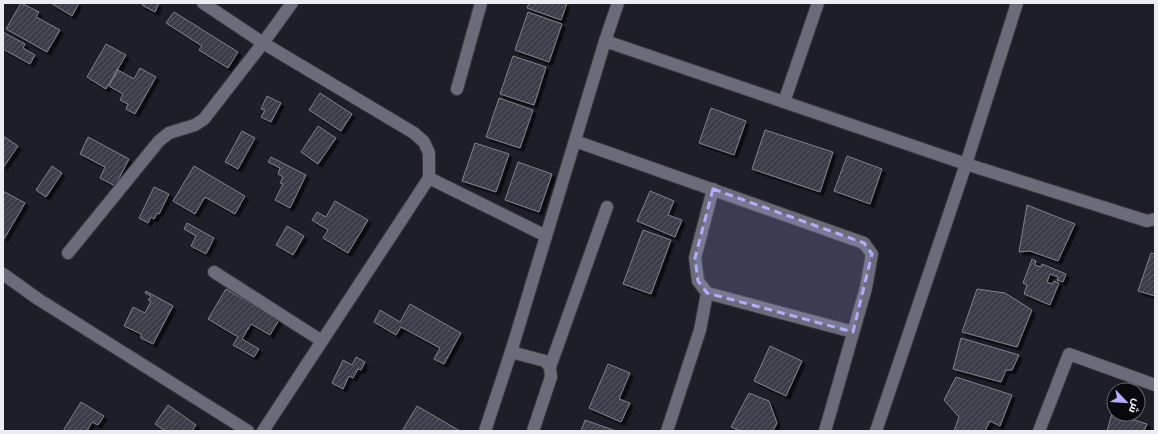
<svg xmlns="http://www.w3.org/2000/svg" width="1158" height="434" viewBox="0 0 1158 434" font-family="Mulish,Cairo,sans-serif">
  <style>
    .building { fill: url(#building-hatch); stroke: #80808d; filter: url(#shadow) }
    .lines { fill: none; stroke-linecap: round; stroke-linejoin: round }
    .street-casing { stroke: #3b3a43; stroke-width: 14 }
    .street { stroke: #6b6c79; stroke-width: 12 }
    .marked { fill: #b1adfa; fill-opacity: 0.2; stroke: #b1adfa; stroke-width: 3; stroke-dasharray: 8 5; stroke-linejoin: round }
  </style>
  <defs>
    <pattern id="building-hatch" width="6" height="6" patternUnits="userSpaceOnUse"><rect width="6" height="6" fill="#3d3d49"/><path d="M-1 1l2-2M0 6l6-6M5 7l2-2" fill="none" stroke="#595964"/></pattern>
    <filter id="shadow"><feDropShadow dx="3.5" dy="3.5" stdDeviation="0" flood-color="#0009"/></filter>
  </defs>
  <rect width="100%" height="100%" fill="#1e1e29"/>
  <g class="building">
    <polygon points="21,3 39,12 36,17 60,30 47,52 6,29"/>
    <polygon points="51,3 79,3 72,16"/>
    <polygon points="144,3 159,3 155,12 142,5"/>
    <polygon points="529,3 567,3 561,20 527,8"/>
    <polygon points="174,12 238,52 228,68 199,50 202,46 166,23"/>
    <polygon points="528,12 562,24 549,62 515,50"/>
    <polygon points="3,32 25,44 23,48 35,55 30,64 3,49"/>
    <polygon points="106,44 126,55 106,89 87,77"/>
    <polygon points="513,56 546,67 534,105 500,94"/>
    <polygon points="140,68 156,77 135,114 126,109 128,104 120,100 123,94 109,86 118,70 134,79"/>
    <polygon points="320,93 352,114 341,131 309,110"/>
    <polygon points="267,96 281,103 271,122 261,117 265,110 261,109"/>
    <polygon points="499,98 533,110 520,148 486,137"/>
    <polygon points="711,108 746,121 734,155 699,143"/>
    <polygon points="318,126 336,138 318,164 301,152"/>
    <polygon points="765,130 833,152 820,192 752,169"/>
    <polygon points="242,131 255,138 238,169 225,162"/>
    <polygon points="3,136 18,146 3,168"/>
    <polygon points="88,137 129,159 115,186 100,178 105,167 80,154"/>
    <polygon points="475,143 509,154 496,192 462,181"/>
    <polygon points="847,156 882,169 870,204 834,191"/>
    <polygon points="271,157 306,175 290,208 275,200 283,184 280,183 283,177 278,174 280,168 268,162"/>
    <polygon points="518,162 552,174 539,212 505,200"/>
    <polygon points="52,166 62,173 46,197 36,190"/>
    <polygon points="194,166 245,196 235,214 205,197 195,214 173,201"/>
    <polygon points="154,187 169,194 159,214 157,213 154,219 151,217 148,223 139,218"/>
    <polygon points="3,191 25,203 4,239 3,238"/>
    <polygon points="650,191 674,201 668,215 682,220 675,237 637,221"/>
    <polygon points="335,201 368,220 348,253 323,238 328,230 312,220 317,212 326,217"/>
    <polygon points="1027,205 1075,224 1058,261 1030,251 1019,252"/>
    <polygon points="187,223 214,238 206,254 191,246 196,236 184,229"/>
    <polygon points="287,226 304,236 293,255 276,245"/>
    <polygon points="643,230 671,240 651,294 623,284"/>
    <polygon points="1151,253 1155,254 1155,296 1138,291"/>
    <polygon points="1032,259 1036,261 1035,265 1041,267 1042,264 1066,274 1063,282 1057,280 1058,277 1050,274 1047,282 1052,284 1054,281 1059,283 1050,305 1024,294 1027,285 1023,283"/>
    <polygon points="226,289 279,320 270,335 251,324 242,339 259,349 254,357 233,345 238,337 208,319"/>
    <polygon points="977,289 1005,293 1032,310 1017,347 962,332"/>
    <polygon points="146,291 173,306 153,344 141,338 141,334 124,326 133,307 145,313 151,301 148,300 151,296 145,293"/>
    <polygon points="410,304 461,333 444,364 434,359 440,348 401,327 396,335 374,322 380,310 400,322"/>
    <polygon points="961,338 1019,355 1012,370 1006,370 1001,382 953,369"/>
    <polygon points="770,346 802,361 786,396 754,381"/>
    <polygon points="356,357 365,362 361,370 358,369 353,378 349,376 343,389 332,383 343,360 352,365"/>
    <polygon points="608,364 630,373 619,399 630,403 621,422 589,408"/>
    <polygon points="956,377 1012,395 1000,426 990,421 985,431 954,431 959,417 944,400"/>
    <polygon points="749,393 769,401 777,423 773,431 741,431 731,427"/>
    <polygon points="81,402 104,416 98,425 92,422 87,431 63,431"/>
    <polygon points="168,405 196,425 192,431 165,431 155,424"/>
    <polygon points="417,406 460,431 402,431"/>
    <polygon points="1112,413 1147,424 1144,431 1107,431"/>
    <polygon points="585,420 616,431 581,431"/>
  </g>
  <g class="lines">
    <g class="street-casing">
      <g id="street">
        <polyline points="292,3 263,43 414,133 424,142 429,153 429,178"/>
        <polyline points="1017,3 966,164 1147,221 1155,219"/>
        <polyline points="605,41 618,3"/>
        <polyline points="457,89 481,3"/>
        <polyline points="784,102 818,3"/>
        <polyline points="575,141 864,243 872,254 866,288 825,431"/>
        <polyline points="68,253 159,141 169,133 195,125 204,119 263,43 203,3"/>
        <polyline points="214,272 322,341"/>
        <polyline points="3,274 38,299 248,431"/>
        <polyline points="707,293 853,332"/>
        <polyline points="511,352 545,361 550,367 551,377 533,431"/>
        <polyline points="550,367 607,207"/>
        <polyline points="263,431 429,178 546,236"/>
        <polyline points="485,431 511,352 605,41 966,164 876,431"/>
        <polyline points="667,431 700,330 707,293 698,281 695,258 713,189"/>
        <polyline points="1039,431 1069,354 1155,385"/>
      </g>
    </g>
    <use href="#street" class="street"/>
  </g>
  <path class="marked" d="M713,189L864,243L872,254L853,332L707,293L698,281L695,258Z"/>
  <rect width="1158" height="434" fill="none" stroke="#ececf3" stroke-width="8"/>
  <g transform="translate(1126 402) rotate(115)"><circle r="19" fill="#09090d" stroke="#646469"/>
  <path d="M0-3L7 15L0 10L-7 15Z" fill="#b1adfa"/>
  <text y="-6" font-size="11" font-weight="bold" text-anchor="middle" fill="#ececf3">ش</text>
  </g>
</svg>
